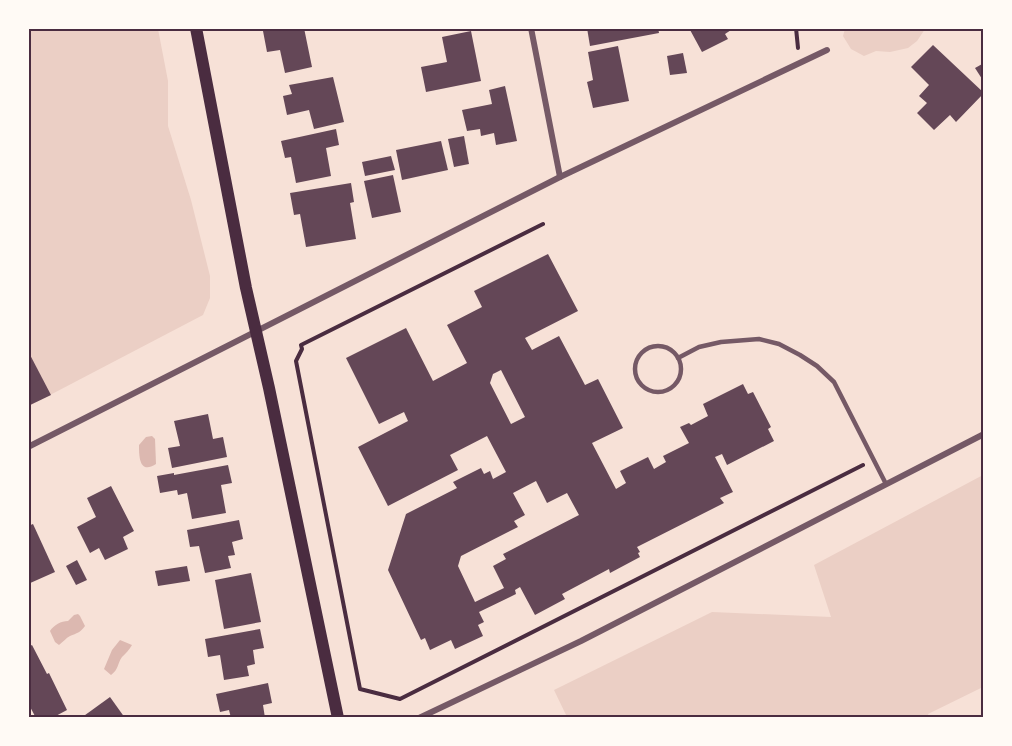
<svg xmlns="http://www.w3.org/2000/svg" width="1012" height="746" viewBox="0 0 1012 746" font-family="'PT Serif',serif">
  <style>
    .green { fill: #ebcfc5 }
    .water { fill: #dcb8b0 }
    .building { fill: #644757; fill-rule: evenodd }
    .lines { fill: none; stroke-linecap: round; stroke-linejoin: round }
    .path { stroke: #4a2c40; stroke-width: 4 }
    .service { stroke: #755966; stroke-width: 4.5 }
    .minor { stroke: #755966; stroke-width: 6 }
    .secondary { stroke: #4a2c40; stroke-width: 12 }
    .neatline { fill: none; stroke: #4a2c40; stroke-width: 2 }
  </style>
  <rect width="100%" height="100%" fill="#f7e1d7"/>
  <g class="green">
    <polygon points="29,29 158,29 168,81 168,126 191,200 210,276 210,298 203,315 29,406"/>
    <polygon points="845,29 845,28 925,29 917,41 908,48 890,52 876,51 864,56 851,49 843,36"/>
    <polygon points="983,475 983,687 928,714 929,717 567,717 554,690 712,612 831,617 814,565"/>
  </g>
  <g class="water">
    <path d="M152,436L155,439L156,464C139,475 139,456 139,445L146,437Z"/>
    <path d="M78,614L80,616L85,626C80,633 77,633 70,636C66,638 63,642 59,645L55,642L50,631C54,625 61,621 68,621L74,615Z"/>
    <path d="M120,640L132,645C129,650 126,653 122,657C117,664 119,669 111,675L104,669L112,650Z"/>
  </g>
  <g class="building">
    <polygon points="274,28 304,28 312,67 285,73 280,50 267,52 263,31"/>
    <polygon points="587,28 658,28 659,33 590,46"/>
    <polygon points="689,28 734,28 725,34 728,39 702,52"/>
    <polygon points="471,31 481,81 426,92 421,67 447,62 442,37"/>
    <polygon points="933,45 984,93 956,122 950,115 934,130 917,113 927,103 919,96 929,85 911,67"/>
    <polygon points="618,46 629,101 593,108 587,82 593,80 588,52"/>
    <polygon points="683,53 687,73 670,75 667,56"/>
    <polygon points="984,63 984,82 975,68"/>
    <polygon points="333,77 344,122 314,129 309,110 287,115 283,96 292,94 289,85"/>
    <polygon points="505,86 517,141 496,145 494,133 481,136 480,129 467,131 462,110 492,104 489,90"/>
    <polygon points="336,129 339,145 326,148 331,176 296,183 291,157 285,158 281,141"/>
    <polygon points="464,136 469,164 454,167 448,139"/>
    <polygon points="441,141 448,170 402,180 396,150"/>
    <polygon points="391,156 395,170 365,176 362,162"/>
    <polygon points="393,175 401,212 372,218 364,181"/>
    <polygon points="351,183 354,202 350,203 356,239 306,247 300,214 294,215 290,193"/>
    <path d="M548,254L578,311L525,338L532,350L559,336L585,385L598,379L623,428L592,443L616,489L626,483L620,471L648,457L654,469L666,462L663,456L689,443L680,427L689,423L691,425L708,416L703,404L743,384L748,394L753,392L771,427L768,429L774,441L727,465L722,454L715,457L733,492L720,498L724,503L637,547L640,552L638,553L640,557L610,573L609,569L562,594L565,599L535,615L520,587L515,590L516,594L479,612L484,622L478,625L483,636L455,649L451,640L430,650L425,638L421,640L388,570L406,514L457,488L453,482L481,468L484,474L490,471L493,479L506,472L487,436L450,455L458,470L388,506L358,447L408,421L404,412L379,424L346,358L406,328L433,381L467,363L447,325L482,307L474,291ZM501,370L525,417L511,424L490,383L493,374ZM536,481L547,503L567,493L579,515L503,554L506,559L493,566L504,588L475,602L458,566L461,556L518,527L514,521L525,515L513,493Z"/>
    <polygon points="28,351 51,395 28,406"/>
    <polygon points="208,414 213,439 223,437 227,457 172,468 168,448 180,446 174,421"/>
    <polygon points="228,465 232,483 221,485 226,513 192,519 187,493 178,495 177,490 160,493 157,476 174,473 174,475"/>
    <polygon points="111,486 134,531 123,537 128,549 105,560 99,548 90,553 77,527 96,517 87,498"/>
    <polygon points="239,520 243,539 232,542 235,555 228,556 231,568 205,573 199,546 190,547 187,530"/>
    <polygon points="33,524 55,572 28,584 28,526"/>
    <polygon points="77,560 87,580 76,585 66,566"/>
    <polygon points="187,566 190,581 158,586 155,571"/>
    <polygon points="251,573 261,622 224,629 215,580"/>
    <polygon points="260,629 264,648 253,650 255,664 247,666 249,676 224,680 220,655 208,657 205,639"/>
    <polygon points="32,645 47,674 49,673 67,710 52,718 36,718 28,703 28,647"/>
    <polygon points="268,683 272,703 263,705 265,718 231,718 229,710 220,712 216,694"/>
    <polygon points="110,697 125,718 81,718"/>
  </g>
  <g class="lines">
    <g class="path">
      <polyline points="796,28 798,48"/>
      <polyline points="543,224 301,345 302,349 296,361 360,689 400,699 863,465"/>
    </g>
    <g class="service">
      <circle cx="658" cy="369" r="23"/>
      <polyline points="678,358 699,347 721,342 759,339 779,344 800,355 817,366 834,382 886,484"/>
    </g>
    <g class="minor">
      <polyline points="531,28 560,177"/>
      <polyline points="28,447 560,177 827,50"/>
      <polyline points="419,718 581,641 984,434"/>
    </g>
    <polyline class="secondary" points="196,28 246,288 269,388 338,718"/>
  </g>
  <rect width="1012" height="746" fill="none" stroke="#fffaf5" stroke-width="60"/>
  <rect x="30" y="30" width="952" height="686" class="neatline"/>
</svg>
